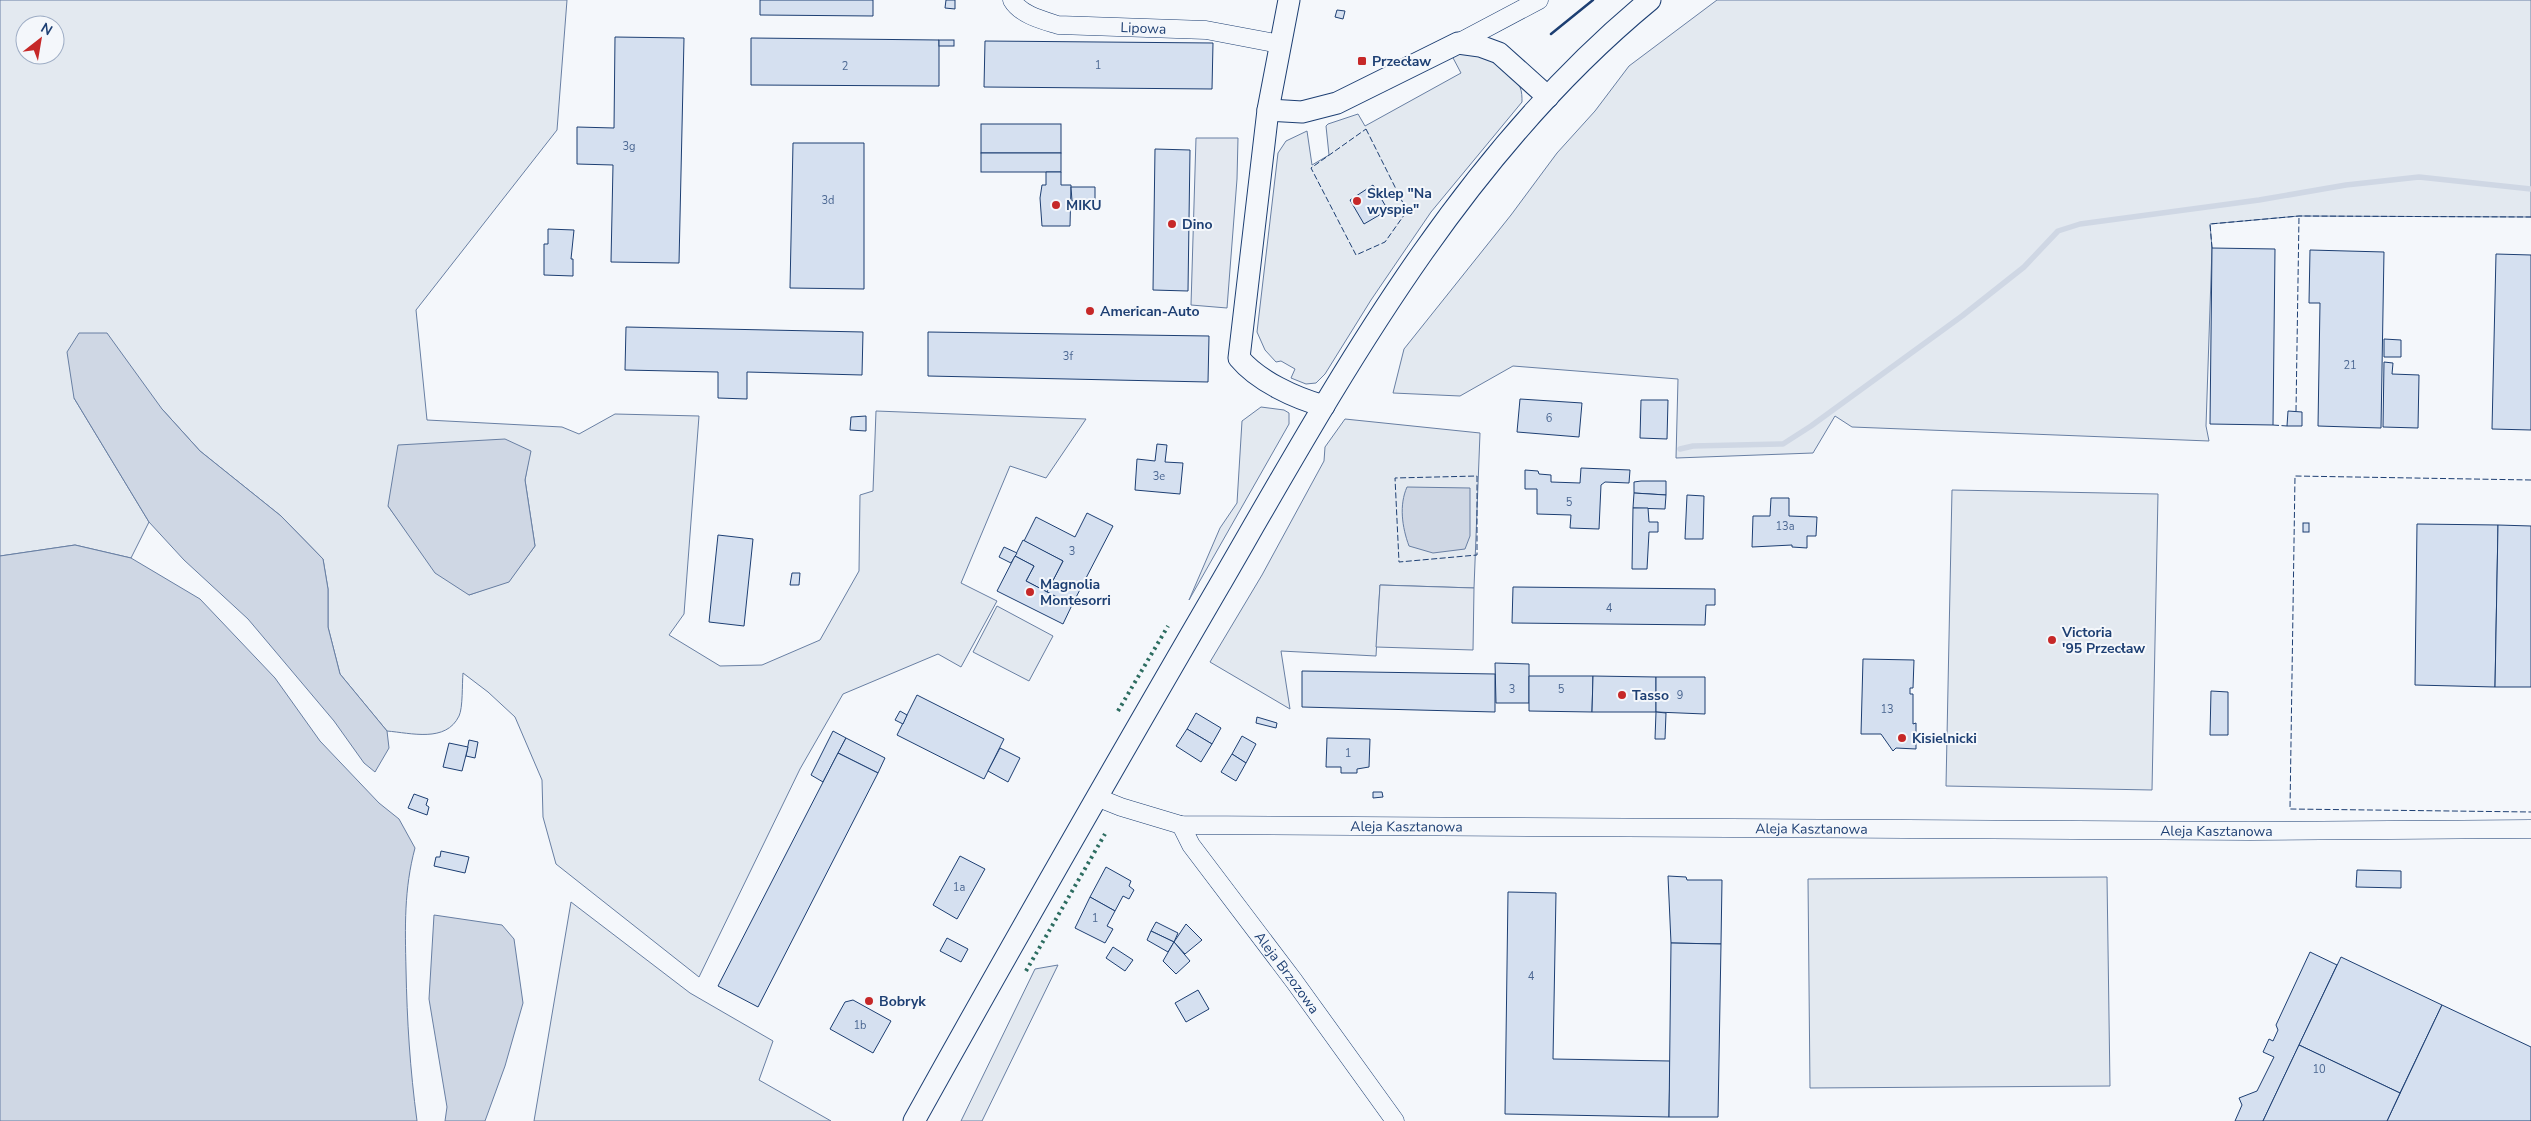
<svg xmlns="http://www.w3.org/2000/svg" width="2531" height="1121" viewBox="0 0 2531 1121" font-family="'Nunito Sans',sans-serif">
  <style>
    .green { fill: #e3e9f0; stroke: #687fa3; fill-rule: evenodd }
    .parking { fill: #e3e8f0; stroke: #687fa3 }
    .water { fill: #cfd7e4; stroke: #687fa3 }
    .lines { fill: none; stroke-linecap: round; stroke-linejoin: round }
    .stream { stroke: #cfd7e4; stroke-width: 5.5 }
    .building { fill: #d5e0f0; stroke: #1d3f73 }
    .minor-casing { stroke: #1d3f73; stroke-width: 19 }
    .tertiary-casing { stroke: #1d3f73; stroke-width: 23 }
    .minor { stroke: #f4f7fb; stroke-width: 18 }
    .tertiary { stroke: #f4f7fb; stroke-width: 21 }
    .hedge { stroke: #2c6c60; stroke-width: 4; stroke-dasharray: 2.5 4; stroke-linecap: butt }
    .fence { stroke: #1d3f73; stroke-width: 1; stroke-dasharray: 6 2.5; stroke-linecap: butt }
    .wall { stroke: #1d3f73; stroke-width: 2.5 }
    .poi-dot { fill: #c62828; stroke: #f4f7fb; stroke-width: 2 }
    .labels { text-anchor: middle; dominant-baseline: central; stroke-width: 4; stroke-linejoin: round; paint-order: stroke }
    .number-label { font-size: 11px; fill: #4b6792 }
    .street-label { font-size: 14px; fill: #1d3f73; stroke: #f4f7fb }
    .poi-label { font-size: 14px; font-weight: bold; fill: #1d3f73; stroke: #f4f7fb; text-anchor: start }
  </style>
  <rect width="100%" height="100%" fill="#f4f7fb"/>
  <g class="green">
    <path d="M0,0H567L557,130L416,310L427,420L562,427L579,434L615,414L699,416L684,614L669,635L720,666L762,665L820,640L859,571L860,495L873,491L876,411L1086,419L1046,478L1010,466L961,583L997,601L961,667L938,654L843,694L800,769L699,977L556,864L543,817L542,780L515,717L488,692L463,673C462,684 463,708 459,716C446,743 411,733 387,731L340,674L328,627V589L323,559L281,516L200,451L162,409L74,398L149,522L131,558L75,545L0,556ZM25,25H55V55H25ZM530,451L525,480L535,546L509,581L469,595L407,532L388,506Z"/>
    <polygon points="1717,0 2531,0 2531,217 2299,216 2210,224 2212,248 2206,426 2209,441 1852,427 1835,416 1813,453 1676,458 1678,379 1513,366 1460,396 1393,393 1404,349 1511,215 1557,153 1595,111 1629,66"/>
    <path d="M1461,51C1479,52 1512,70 1520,87C1522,92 1522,97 1522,102L1431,212L1371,300L1325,374L1316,383L1306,384L1291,378L1295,369L1281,361L1276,362L1265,350L1257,332L1278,153L1286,141L1307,131L1312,165L1329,155L1326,126L1328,124L1358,114L1365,126L1461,73L1452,56Z"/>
    <polygon points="1261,407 1284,410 1289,413 1289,424 1189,600 1220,528 1237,503 1242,421"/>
    <polygon points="1345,419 1480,433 1474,588 1380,585 1376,656 1281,651 1290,709 1210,662 1262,575 1324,461 1325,447"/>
    <polygon points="1952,490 2158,494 2152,790 1946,786"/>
    <polygon points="997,606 1053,636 1029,681 973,652"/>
    <polygon points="2107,877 2110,1086 1810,1088 1808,879"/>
    <polygon points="571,902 690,993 773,1041 759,1080 831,1121 534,1121"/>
    <polygon points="1058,965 982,1121 961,1121 1035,969"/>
  </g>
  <g class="parking">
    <polygon points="1196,138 1238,138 1237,179 1227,308 1191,305"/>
    <polygon points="1380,585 1474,588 1473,650 1376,647"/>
  </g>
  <g class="water">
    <polygon points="79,333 107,333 162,409 200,451 281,516 323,559 328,589 328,627 340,674 387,731 389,748 375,772 364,763 334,721 248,619 184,560 149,522 74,398 67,352"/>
    <polygon points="505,439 531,451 525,480 535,546 509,582 469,595 435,573 388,506 398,445"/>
    <path d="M1407,487L1470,488V536L1465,549L1433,553L1409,546C1402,527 1399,505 1407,487Z"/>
    <path d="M75,545L131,558L200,599L275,678L320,741L379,803L399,819L415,848C404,889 405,927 406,969C407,1021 410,1069 417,1121H0V556Z"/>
    <polygon points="434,915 502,925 514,939 523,1003 505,1066 485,1121 445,1121 447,1107 429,999"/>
  </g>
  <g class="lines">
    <polyline class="stream" points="1680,449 1693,446 1783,444 1811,426 1962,316 2024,267 2058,231 2080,224 2259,200 2346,185 2419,177 2531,189"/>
  </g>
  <g class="building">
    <polygon points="760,0 873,0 873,16 760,15"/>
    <polygon points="946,0 955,0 955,9 945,8"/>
    <polygon points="1337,10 1345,11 1343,19 1335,17"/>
    <polygon points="615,37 684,38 679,263 611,262 613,165 577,164 577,127 614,128"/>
    <polygon points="751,38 939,40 939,86 751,85"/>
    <rect x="939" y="40" width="15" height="6"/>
    <polygon points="985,41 1213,43 1212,89 984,87"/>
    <rect x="981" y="124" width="80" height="29"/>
    <polygon points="793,143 864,143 864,289 790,288"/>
    <polygon points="1155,149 1190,150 1188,291 1153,290"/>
    <rect x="981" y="153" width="80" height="19"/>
    <polygon points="1046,172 1061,172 1061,185 1071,185 1070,226 1042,226 1040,198 1042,185 1046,185"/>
    <polygon points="1373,185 1388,210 1364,224 1350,200"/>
    <polygon points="1071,187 1095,187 1095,201 1072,201"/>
    <polygon points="548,229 574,230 571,259 573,259 573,276 544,275 544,244 548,244"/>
    <polygon points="2212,248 2275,249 2273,425 2210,424"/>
    <polygon points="2310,250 2384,252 2381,428 2318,426 2320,303 2309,303"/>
    <polygon points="2496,254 2531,255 2531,430 2492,429"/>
    <polygon points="626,327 863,332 862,375 747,372 747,399 718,398 718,372 625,370"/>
    <polygon points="928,332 1209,336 1208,382 928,376"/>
    <polygon points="2384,339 2401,340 2401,357 2384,357"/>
    <polygon points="2384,362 2393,363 2392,374 2419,375 2418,428 2383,427"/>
    <polygon points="1520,399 1582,403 1579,437 1517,432"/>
    <polygon points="1641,400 1668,400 1667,439 1640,438"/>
    <polygon points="2288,411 2302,412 2302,426 2287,426"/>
    <polygon points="866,416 866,431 850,430 851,417"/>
    <polygon points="1157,444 1167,445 1165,462 1183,463 1180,494 1135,490 1137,459 1155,461"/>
    <polygon points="1581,468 1630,470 1629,483 1605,482 1601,485 1599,529 1570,528 1571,515 1537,514 1537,489 1525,489 1525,470 1538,471 1539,474 1551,475 1551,482 1580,483"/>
    <polygon points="1641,481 1666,481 1666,495 1634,493 1634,482"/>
    <polygon points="1634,493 1666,495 1665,509 1633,508"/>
    <polygon points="1687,495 1704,496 1703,539 1685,539"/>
    <polygon points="1771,498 1789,498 1789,516 1817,517 1816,536 1807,536 1807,548 1792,547 1792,545 1752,547 1753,516 1770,516"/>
    <polygon points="1633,508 1648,508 1649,522 1658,522 1658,532 1649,532 1647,569 1632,569"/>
    <polygon points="1087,513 1113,526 1072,605 1047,592 1063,561 1024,541 1036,517 1075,537"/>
    <rect x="2303" y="523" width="6" height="9"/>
    <polygon points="2417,524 2498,525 2495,687 2415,685"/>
    <polygon points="2498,525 2531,526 2531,687 2495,687"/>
    <polygon points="718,535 753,539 744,626 709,622"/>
    <polygon points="1023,540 1063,561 1047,592 1026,581 1034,566 1015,556"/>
    <polygon points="1004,547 1017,553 1011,563 999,557"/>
    <polygon points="1015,556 1034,566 1026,581 1072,605 1063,624 997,591"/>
    <polygon points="792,573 800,573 799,585 790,585"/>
    <polygon points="1513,587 1715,589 1715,605 1706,605 1705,625 1512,623"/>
    <polygon points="1863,659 1914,660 1913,688 1910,688 1910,694 1913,694 1913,724 1916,723 1916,749 1896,748 1893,751 1881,734 1861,734"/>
    <polygon points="1495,663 1529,664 1529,703 1496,703"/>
    <polygon points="1302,671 1495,674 1495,712 1302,707"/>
    <polygon points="1529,676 1593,676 1592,712 1529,711"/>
    <polygon points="1593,676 1656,677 1656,712 1592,712"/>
    <polygon points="1656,677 1705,677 1705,714 1656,712"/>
    <polygon points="2211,691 2228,692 2228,735 2210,735"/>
    <polygon points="917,695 1004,739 984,779 897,735"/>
    <polygon points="900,711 907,715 903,724 895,720"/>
    <polygon points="1656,712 1666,713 1665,739 1655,739"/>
    <polygon points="1196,713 1221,728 1212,744 1187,729"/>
    <polygon points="1257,717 1277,723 1276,728 1256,723"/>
    <polygon points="1187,729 1212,744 1201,762 1176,746"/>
    <polygon points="833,731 846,738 823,782 811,775"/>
    <polygon points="1242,736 1256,744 1246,763 1232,754"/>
    <polygon points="846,738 885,758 878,773 838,753"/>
    <polygon points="1327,738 1370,739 1369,767 1357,769 1357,773 1341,773 1341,767 1326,767"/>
    <polygon points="469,740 478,742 475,758 466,756"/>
    <polygon points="449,743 468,747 462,771 443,767"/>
    <polygon points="1000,748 1020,758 1008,782 988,771"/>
    <polygon points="838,753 878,773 758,1007 718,986"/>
    <polygon points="1232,754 1246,763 1236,781 1221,772"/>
    <polygon points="1373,792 1382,792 1383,797 1373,798"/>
    <polygon points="414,794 428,799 426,805 429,807 427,815 408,808"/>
    <polygon points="441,851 469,857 465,873 434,866 436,857 440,857"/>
    <polygon points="960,856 985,869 957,919 933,905"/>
    <polygon points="1106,867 1131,881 1129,886 1134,890 1129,899 1123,896 1115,911 1090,897"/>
    <polygon points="2357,870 2401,871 2401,888 2356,887"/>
    <polygon points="1668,876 1686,877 1687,880 1722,880 1721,944 1671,943"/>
    <polygon points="1508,892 1556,893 1553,1059 1670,1061 1669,1117 1505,1114"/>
    <polygon points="1090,897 1115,911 1107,926 1113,929 1105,943 1075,928"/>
    <polygon points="1156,922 1178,933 1174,942 1151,931"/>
    <polygon points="1186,924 1202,940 1185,954 1174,942"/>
    <polygon points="1151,931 1174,942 1168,952 1147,940"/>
    <polygon points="947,938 968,949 961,962 940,951"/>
    <polygon points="1174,942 1190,961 1176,974 1163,961"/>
    <polygon points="1671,943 1721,944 1718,1117 1669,1117"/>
    <polygon points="1113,947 1133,960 1125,971 1106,958"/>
    <polygon points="2310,952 2337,965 2263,1121 2235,1121 2242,1105 2239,1098 2257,1091 2274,1057 2263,1052 2269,1039 2273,1041 2278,1030 2276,1025"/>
    <polygon points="2341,957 2442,1005 2400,1093 2299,1045"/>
    <polygon points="1198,990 1209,1009 1186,1022 1175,1003"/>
    <polygon points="853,1000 891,1021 873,1053 830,1029 845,1002"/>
    <polygon points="2442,1005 2531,1047 2531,1121 2387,1121"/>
    <polygon points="2299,1045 2400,1093 2387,1121 2263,1121"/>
  </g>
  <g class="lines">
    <g class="minor-casing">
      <g id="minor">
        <path id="s1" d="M1012,0C1021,15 1042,20 1058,25L1206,30L1280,44"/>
        <polyline points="1458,43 1539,0"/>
        <path id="s2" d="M1096,797L1121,807L1181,825L2250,831L2531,829"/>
        <path id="s3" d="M1181,825L1191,845L1294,981L1395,1121"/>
      </g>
    </g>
    <g class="tertiary-casing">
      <g id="tertiary">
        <path d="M1289,0L1268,110L1239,358C1258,381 1295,398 1324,406"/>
        <polyline points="1268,110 1302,112 1337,103 1458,43 1480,46 1499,53 1548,97"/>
        <path d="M914,1121C1014,941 1116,763 1219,586C1341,375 1459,157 1650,0"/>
      </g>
    </g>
    <use href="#minor" class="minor"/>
    <use href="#tertiary" class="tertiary"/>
    <g class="hedge">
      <polyline points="1118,711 1168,626"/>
      <polyline points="1026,971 1105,834"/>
    </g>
    <g class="fence">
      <polygon points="1366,129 1407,211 1385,242 1356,255 1311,168"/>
      <polyline points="2212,248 2210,224 2299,216 2531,217"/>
      <polyline points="2296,411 2299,216"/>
      <polyline points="2273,425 2287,426"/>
      <polygon points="1477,476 1477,555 1399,562 1395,478"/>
      <polyline points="2531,480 2295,476 2290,809 2531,812"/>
    </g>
    <polyline class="wall" points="1551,34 1593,0"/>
  </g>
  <g class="poi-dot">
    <rect x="1357" y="56" width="10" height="10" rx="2.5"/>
    <circle cx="1357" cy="201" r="5"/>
    <circle cx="1056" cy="205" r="5"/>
    <circle cx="1172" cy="224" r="5"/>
    <circle cx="1090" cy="311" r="5"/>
    <circle cx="1030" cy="592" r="5"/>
    <circle cx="2052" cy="640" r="5"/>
    <circle cx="1622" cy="695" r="5"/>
    <circle cx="1902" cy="738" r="5"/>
    <circle cx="869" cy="1001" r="5"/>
  </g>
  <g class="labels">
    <g class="number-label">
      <text x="1098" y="65">1</text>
      <text x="845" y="66">2</text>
      <text x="629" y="146">3g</text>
      <text x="828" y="200">3d</text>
      <text x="1068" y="356">3f</text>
      <text x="2350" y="365">21</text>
      <text x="1549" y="418">6</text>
      <text x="1159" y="476">3e</text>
      <text x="1569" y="502">5</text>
      <text x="1785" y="526">13a</text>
      <text x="1072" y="551">3</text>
      <text x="1609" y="608">4</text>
      <text x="1512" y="689">3</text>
      <text x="1561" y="689">5</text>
      <text x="1680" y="695">9</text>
      <text x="1887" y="709">13</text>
      <text x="1348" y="753">1</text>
      <text x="959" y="887">1a</text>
      <text x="1095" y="918">1</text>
      <text x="1531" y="976">4</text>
      <text x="860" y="1025">1b</text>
      <text x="2319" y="1069">10</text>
    </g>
    <g class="street-label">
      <text stroke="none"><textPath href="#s1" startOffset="139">Lipowa</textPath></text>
      <text stroke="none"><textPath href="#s2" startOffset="315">Aleja Kasztanowa</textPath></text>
      <text stroke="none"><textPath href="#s2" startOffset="720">Aleja Kasztanowa</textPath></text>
      <text stroke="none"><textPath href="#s2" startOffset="1125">Aleja Kasztanowa</textPath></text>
      <text stroke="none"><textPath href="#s3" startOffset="182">Aleja Brzozowa</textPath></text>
    </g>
    <g class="poi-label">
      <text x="1372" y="61">Przecław</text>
      <text x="1367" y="193">Sklep "Na<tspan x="1367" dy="16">wyspie"</tspan></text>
      <text x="1066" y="205">MIKU</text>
      <text x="1182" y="224">Dino</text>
      <text x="1100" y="311">American-Auto</text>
      <text x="1040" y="584">Magnolia<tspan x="1040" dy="16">Montesorri</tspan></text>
      <text x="2062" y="632">Victoria<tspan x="2062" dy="16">'95 Przecław</tspan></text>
      <text x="1632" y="695">Tasso</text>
      <text x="1912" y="738">Kisielnicki</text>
      <text x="879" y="1001">Bobryk</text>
    </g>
  </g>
  <g transform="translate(40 40) rotate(31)"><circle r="24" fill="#f4f7fb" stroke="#9eadc5"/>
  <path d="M0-4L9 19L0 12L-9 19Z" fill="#c62828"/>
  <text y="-8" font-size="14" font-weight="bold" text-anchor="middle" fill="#1d3f73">N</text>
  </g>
</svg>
